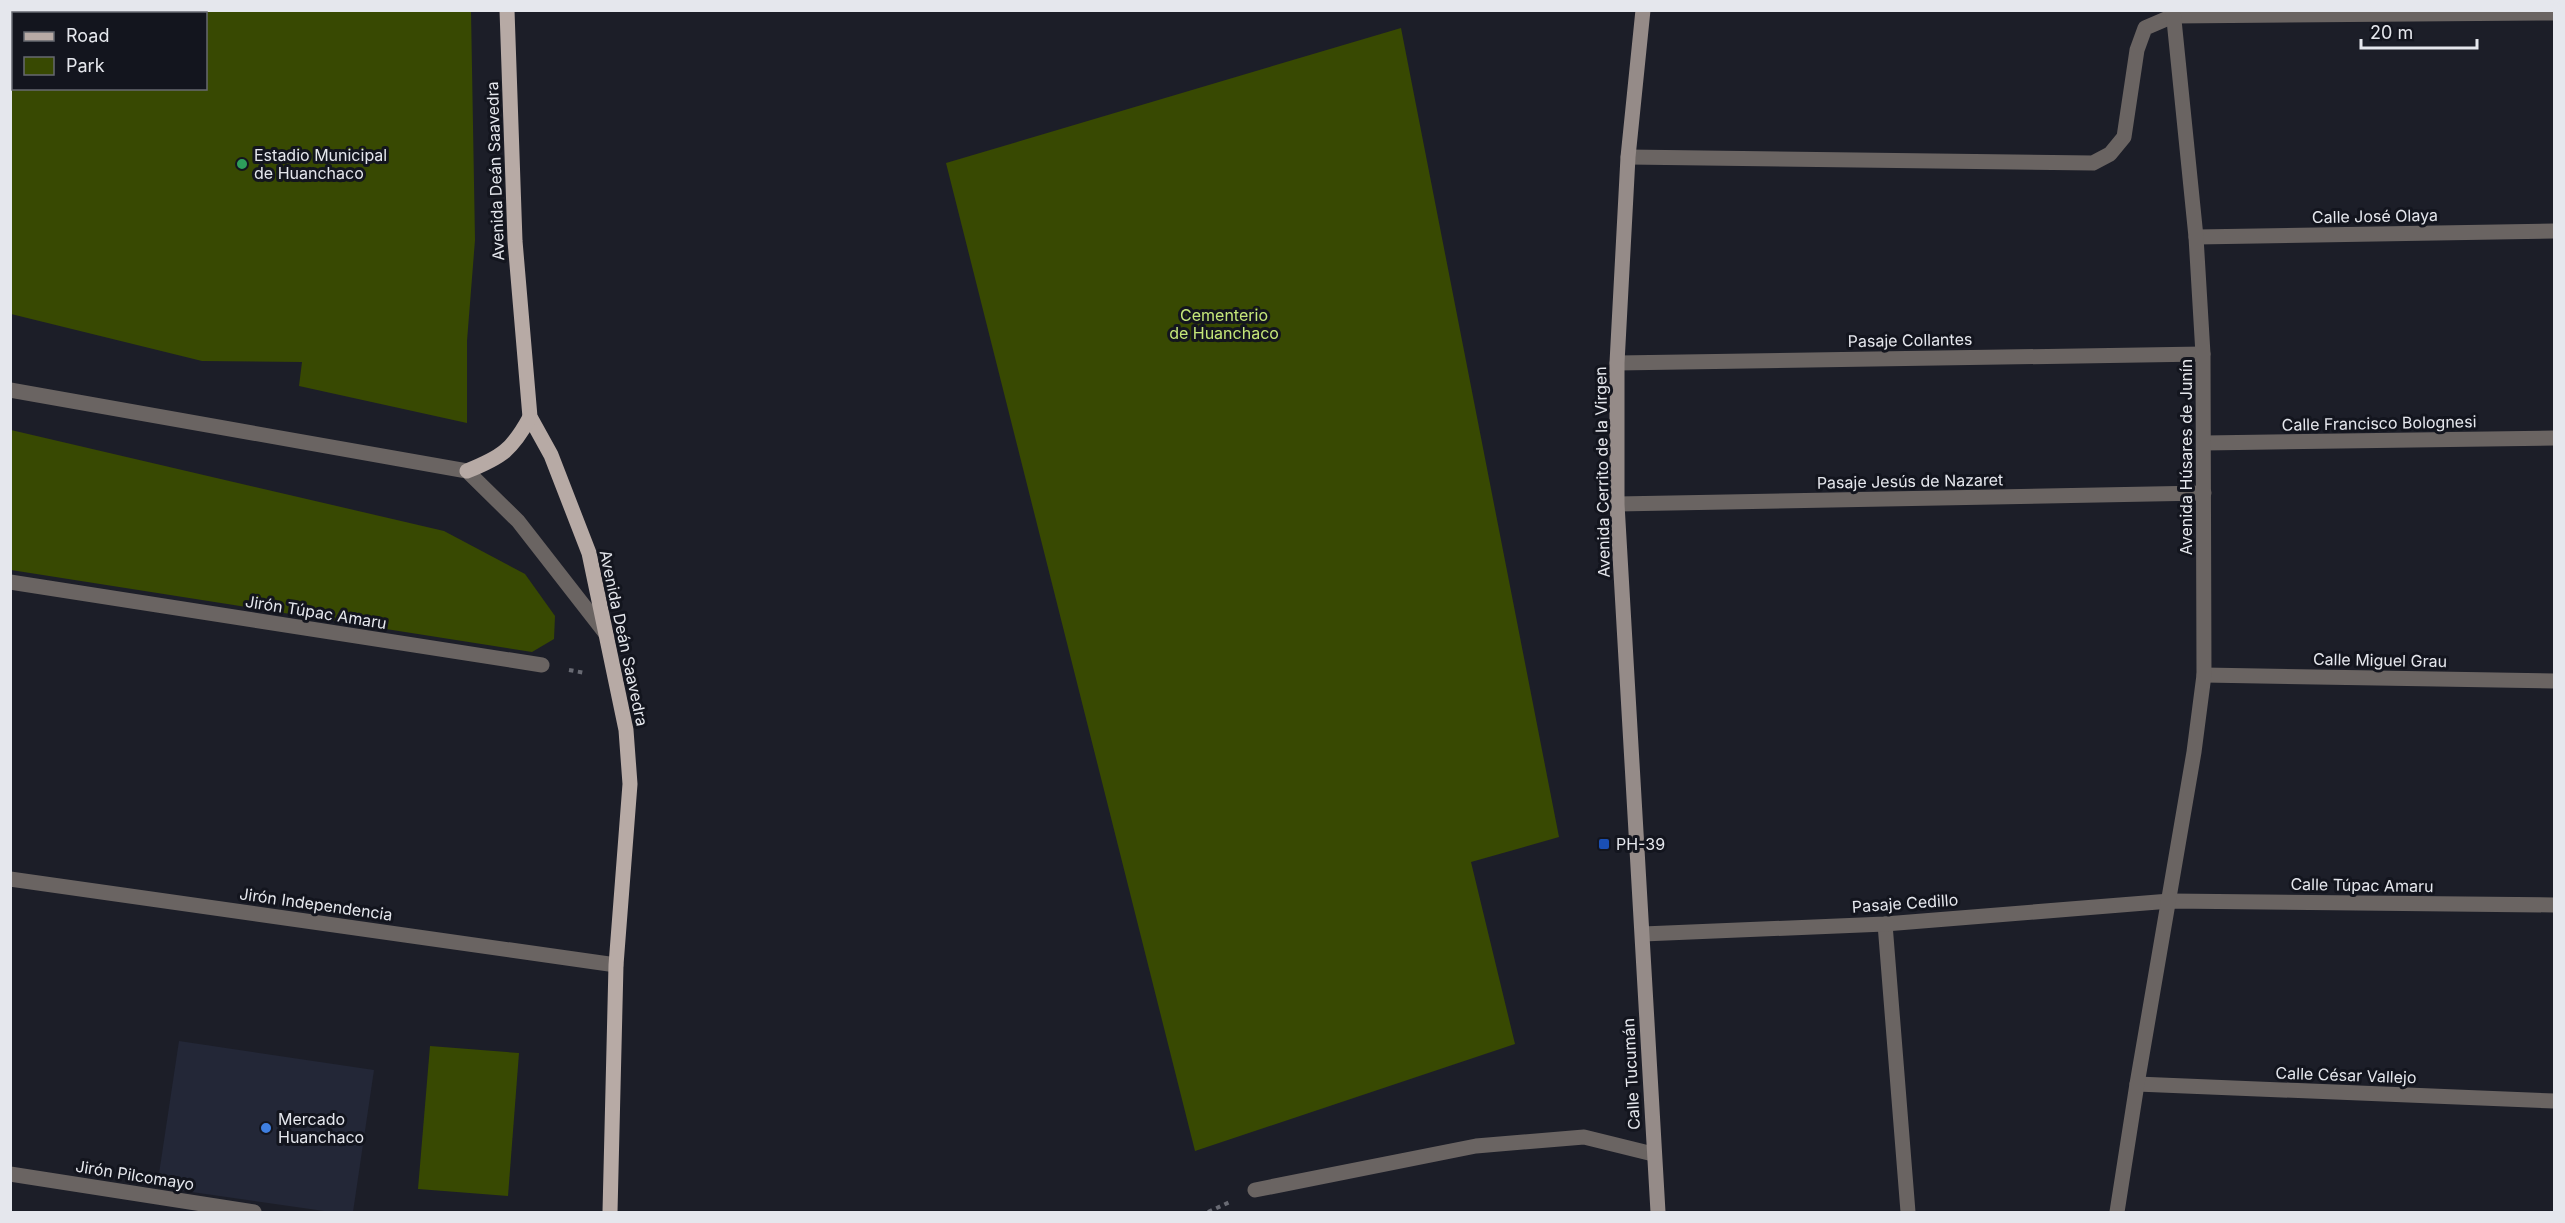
<svg xmlns="http://www.w3.org/2000/svg" width="2565" height="1223" viewBox="0 0 2565 1223" font-family="Inter,sans-serif">
  <style>
    .built { fill: #232737 }
    .green { fill: #384902; fill-rule: evenodd }
    .lines { fill: none; stroke-linecap: round; stroke-linejoin: round }
    .path { stroke: #686a73; stroke-width: 4; stroke-dasharray: 4.5 4.5; stroke-linecap: butt }
    .lane { stroke: #6a6462; stroke-width: 15 }
    .street { stroke: #6a6462; stroke-width: 15 }
    .secondary { stroke: #958b88; stroke-width: 15 }
    .primary { stroke: #b7aaa5; stroke-width: 15 }
    .leisure-dot { fill: #2e9e5b; stroke: #13151e; stroke-width: 2 }
    .transit-dot { fill: #1a4fb4; stroke: #13151e; stroke-width: 2 }
    .shop-dot { fill: #3f7fe0; stroke: #13151e; stroke-width: 2 }
    .labels { text-anchor: middle; dominant-baseline: central; stroke-width: 6; stroke-linejoin: round; paint-order: stroke }
    .poi-label { font-size: 16px; fill: #e5e7ed; stroke: #13151e; text-anchor: start }
    .street-label { font-size: 16px; fill: #e5e7ed; stroke: #13151e }
    .park-label { font-size: 16px; fill: #c5e779; stroke: #13151e }
  </style>
  <rect width="100%" height="100%" fill="#1c1e28"/>
  <polygon class="built" points="179,1041 374,1070 353,1212 331,1212 157,1187"/>
  <g class="green">
    <path d="M12,11H471L475,240L467,341V423L299,386L302,362L202,361L11,314ZM14,14H206V88H14Z"/>
    <polygon points="1401,28 1559,837 1471,862 1515,1044 1195,1151 946,163"/>
    <polygon points="11,430 444,531 525,574 555,616 554,639 532,652 11,570"/>
    <polygon points="430,1046 519,1053 508,1196 418,1189"/>
  </g>
  <g class="lines">
    <g class="path">
      <polyline points="569,670 585,673"/>
      <polyline points="1208,1212 1232,1201"/>
    </g>
    <g class="lane">
      <polyline points="1617,363 2203,354"/>
      <polyline points="1255,1190 1476,1146 1584,1137 1653,1154"/>
    </g>
    <g class="street">
      <polyline points="1628,157 2093,163 2110,154 2124,137 2137,50 2145,28 2173,16 2554,13"/>
      <polyline points="2196,237 2554,231"/>
      <polyline points="10,390 467,471 518,521 606,634"/>
      <polyline points="2204,443 2554,438"/>
      <polyline points="1617,504 2204,493"/>
      <polyline points="10,582 542,665"/>
      <polyline points="2204,675 2554,681"/>
      <polyline points="10,879 616,965"/>
      <polyline points="1885,924 1908,1212"/>
      <polyline points="1643,934 1885,924 2170,901 2554,905"/>
      <polyline points="2137,1084 2554,1101"/>
      <polyline points="10,1174 254,1212"/>
      <polyline points="2117,1212 2137,1084 2194,752 2204,675 2203,354 2196,237 2173,10"/>
    </g>
    <polyline class="secondary" points="1643,10 1628,157 1617,363 1617,504 1658,1212"/>
    <g class="primary">
      <polyline points="507,10 515,241 530,417 551,455 589,553 626,730 630,784 616,965 610,1212"/>
      <path d="M467,471C502,457 512,450 530,417"/>
    </g>
  </g>
  <circle class="leisure-dot" cx="242" cy="164" r="6"/>
  <rect class="transit-dot" x="1598" y="838" width="12" height="12" rx="3"/>
  <circle class="shop-dot" cx="266" cy="1128" r="6"/>
  <g class="labels">
    <g class="poi-label">
      <text x="254" y="155">Estadio Municipal<tspan x="254" dy="18">de Huanchaco</tspan></text>
      <text x="1616" y="844">PH-39</text>
      <text x="278" y="1119">Mercado<tspan x="278" dy="18">Huanchaco</tspan></text>
    </g>
    <g class="street-label">
      <text transform="translate(495 171) rotate(-92)">Avenida Deán Saavedra</text>
      <text transform="translate(2375 216) rotate(-1)">Calle José Olaya</text>
      <text transform="translate(1910 340) rotate(-1)">Pasaje Collantes</text>
      <text transform="translate(2379 423) rotate(-1)">Calle Francisco Bolognesi</text>
      <text transform="translate(2186 457) rotate(-90)">Avenida Húsares de Junín</text>
      <text transform="translate(1602 472) rotate(-91)">Avenida Cerrito de la Virgen</text>
      <text transform="translate(1910 481) rotate(-1)">Pasaje Jesús de Nazaret</text>
      <text transform="translate(316 612) rotate(9)">Jirón Túpac Amaru</text>
      <text transform="translate(624 638) rotate(78)">Avenida Deán Saavedra</text>
      <text transform="translate(2380 660) rotate(1)">Calle Miguel Grau</text>
      <text transform="translate(2362 885) rotate(1)">Calle Túpac Amaru</text>
      <text transform="translate(1905 903) rotate(-4)">Pasaje Cedillo</text>
      <text transform="translate(316 904) rotate(8)">Jirón Independencia</text>
      <text transform="translate(1631 1074) rotate(-93)">Calle Tucumán</text>
      <text transform="translate(2346 1075) rotate(2)">Calle César Vallejo</text>
      <text transform="translate(135 1175) rotate(9)">Jirón Pilcomayo</text>
    </g>
    <g class="park-label">
      <text x="1224" y="315">Cementerio<tspan x="1224" dy="18">de Huanchaco</tspan></text>
    </g>
  </g>
  <rect width="2565" height="1223" fill="none" stroke="#e5e7ed" stroke-width="24"/>
  <rect x="12" y="12" width="195" height="78" fill="#13151e" stroke="#676971" stroke-width="1.5"/>
  <rect x="24" y="32" width="30" height="9" fill="#b7aaa5" stroke="#676971" stroke-width="1.5"/>
  <text x="66" y="42" font-size="18" fill="#e5e7ed">Road</text>
  <rect x="24" y="57" width="30" height="18" fill="#384902" stroke="#676971" stroke-width="1.5"/>
  <text x="66" y="72" font-size="18" fill="#e5e7ed">Park</text>
  <path d="M2361 39v9h116v-9" fill="none" stroke="#e5e7ed" stroke-width="3"/>
  <text x="2370" y="39" font-size="18" fill="#e5e7ed" stroke="#13151e" stroke-width="4.5" paint-order="stroke">20 m</text>
</svg>
